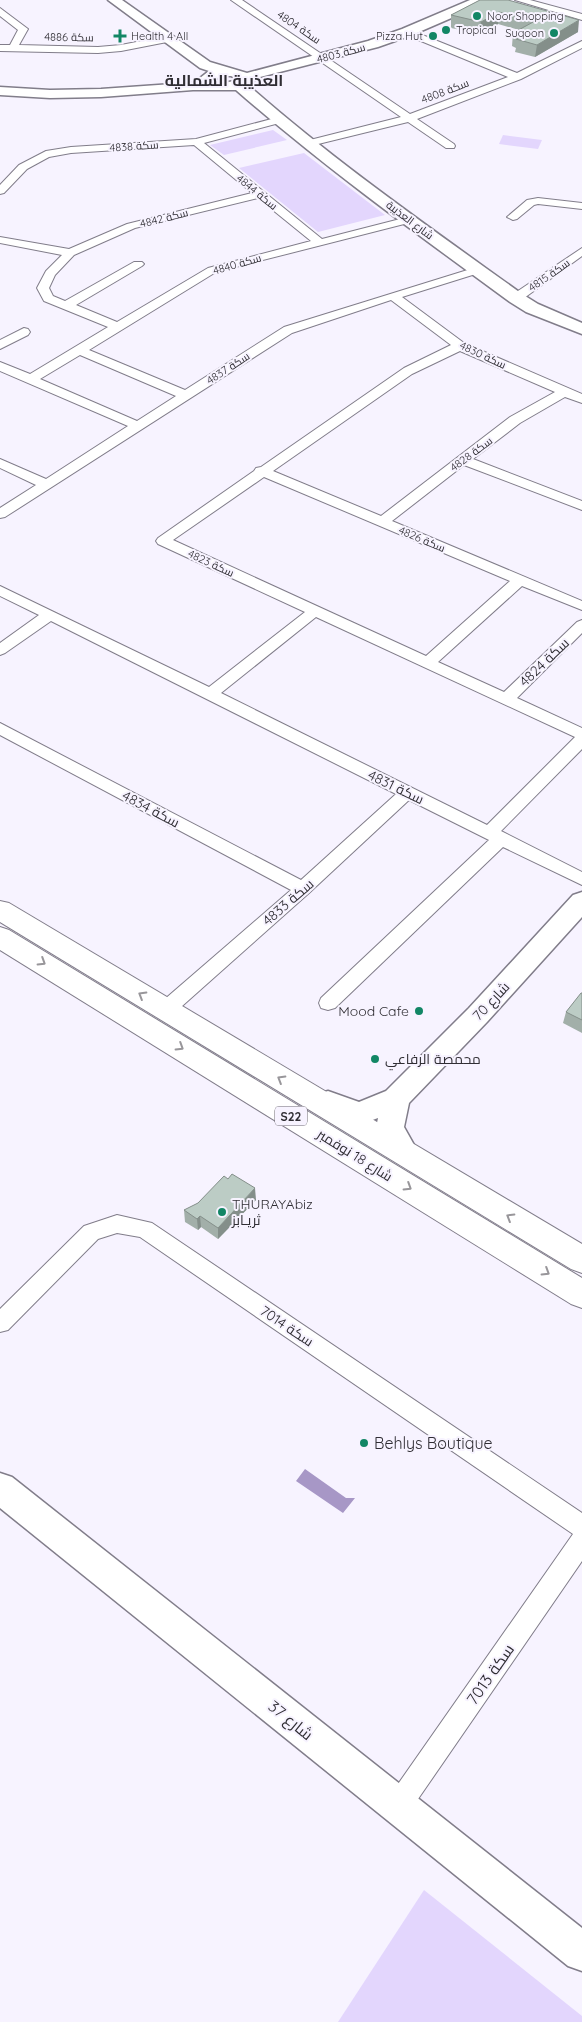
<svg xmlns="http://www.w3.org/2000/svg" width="582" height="2022" viewBox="0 0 582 2022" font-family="Quicksand,Cairo,sans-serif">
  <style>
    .green { fill: #e3d6fd }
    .water { fill: #a797c6 }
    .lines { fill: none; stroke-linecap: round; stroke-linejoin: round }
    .street-casing { stroke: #817d8a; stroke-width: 2 }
    .secondary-casing { stroke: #817d8a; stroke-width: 3 }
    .primary-casing { stroke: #817d8a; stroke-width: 2 }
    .street { fill: #fff; fill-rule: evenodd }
    .secondary { fill: #fff; fill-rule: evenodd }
    .primary { fill: #fff; fill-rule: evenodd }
    .wall { fill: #a2afa9 }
    .shaded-wall { fill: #848f8a }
    .building { fill: #bcccc5; stroke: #848f8a }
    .oneway { stroke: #98969a }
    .poi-dot { fill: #128665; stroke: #f7f3ff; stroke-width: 2 }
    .labels { text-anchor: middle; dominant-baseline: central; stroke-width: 4; stroke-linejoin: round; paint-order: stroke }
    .far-poi-label { font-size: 11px; fill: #302e34; stroke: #f7f3ff; text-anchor: start }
    .far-street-label { font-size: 11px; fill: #302e34; stroke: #f7f3ff }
    .shield { fill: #f7f3ff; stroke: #6c6971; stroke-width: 1 }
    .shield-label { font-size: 12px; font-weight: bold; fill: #302e34 }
    .street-label { font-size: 14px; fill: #302e34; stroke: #f7f3ff }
    .poi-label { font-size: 14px; fill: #302e34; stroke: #f7f3ff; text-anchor: start }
    .far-district-label { font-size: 16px; font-weight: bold; fill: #302e34; stroke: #f7f3ff }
    .near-poi-label { font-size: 16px; fill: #302e34; stroke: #f7f3ff; text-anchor: start }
    .near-street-label { font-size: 16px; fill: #302e34; stroke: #f7f3ff }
  </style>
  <rect width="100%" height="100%" fill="#f7f3ff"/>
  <g class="green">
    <polygon points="273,130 287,140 224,155 210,145"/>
    <polygon points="503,135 542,140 538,149 499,144"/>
    <polygon points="304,153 385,215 318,232 239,168"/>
    <polygon points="424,1890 582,2016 582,2022 338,2022"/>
  </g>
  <polygon class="water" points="305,1469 346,1498 355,1498 343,1513 296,1481"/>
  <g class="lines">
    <g class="street-casing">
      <g id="street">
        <polygon points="231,0 242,0 410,114 508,77 404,34 404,30 410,30 517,73 582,41 582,48 521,79 417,119 454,144 455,146 454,148 446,148 408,122 310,146 305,143 306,141 401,117"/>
        <polygon points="515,0 530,0 582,14 582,20"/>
        <polygon points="0,8 28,29 19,45 98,47 121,45 167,36 172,39 167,42 121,51 98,53 0,51 0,45 10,45 18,30 0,16"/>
        <path d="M279,117L284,120L283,122L204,143L322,239L408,217L412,218L414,220L412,222L216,272L89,350L185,390L284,327L474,268H482L484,270L482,272L402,297L464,343L582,394V403L565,397L520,423L473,459L582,501V510L464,465L392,521L582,601V610L522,586L438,662L504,692L577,622L582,620V633L517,698L582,728V749L501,831L582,872V885L503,847L335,1008L328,1010L321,1008L319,1003L321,998L489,840L409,800L309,893L172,1015L165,1017L158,1015L156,1010L158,1005L291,890L0,735V723L301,880L396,794L51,621L5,653L0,655V643L39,615L0,596V586L209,687L305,612L158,544L156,541L158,538L254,471L256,468L261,467L404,368L451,345L391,300L292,333L5,517L0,518V508L36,485L0,468V459L46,479L128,426L0,371V362L30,374L108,327L44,301L37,288L46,271L62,255L0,243V237L69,249L127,224L252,193L194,145L71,153L49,157L27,169L4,193L0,194V185L19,165L46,151L71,147L196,139ZM258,198L311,241L208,268L117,322L76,305L142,266L144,264L142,262H134L65,301L53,296L49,288L55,275L74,255L135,228ZM460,351L555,392L510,417L381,516L273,471L412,374ZM80,355L176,396L137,421L40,379ZM264,477L510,581L426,656L173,540ZM316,617L575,737L487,825L221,693Z"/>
        <polygon points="538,198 582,203 582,209 538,204 534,205 517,219 513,220 507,217 527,200"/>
        <polygon points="582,248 582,256 520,301 512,301 510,298 512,295"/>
        <polygon points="24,328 28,329 30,332 28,335 0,349 0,340"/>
        <polygon points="117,1215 152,1223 582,1513 582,1561 407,1815 398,1819 389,1815 385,1806 389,1797 573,1534 140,1237 117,1233 98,1239 8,1330 0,1332 0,1309 84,1226"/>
      </g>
    </g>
    <g class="secondary-casing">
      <g id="secondary">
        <path d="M108,0H122L210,62L247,73L368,41L402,29L470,0H487L486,3L412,35L378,47L260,77L248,85C334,161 429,227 522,294L538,304L582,323V334L526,312L510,302C417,234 323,166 236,90H193L101,97L50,98L0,95V87L50,90L101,89L201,82L200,78L209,71L200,68ZM221,76H231L238,79C230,83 222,84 214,80Z"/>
        <polygon points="582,892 582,917 487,1022 409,1103 404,1127 418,1152 414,1160 404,1163 394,1160 376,1128 378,1118 359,1125 318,1110 314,1102 318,1094 328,1091 359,1102 386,1091 469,1008 573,895"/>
        <polygon points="0,1473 12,1477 582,1928 582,1971 568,1966 0,1508"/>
      </g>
    </g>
    <g class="primary-casing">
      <g id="primary">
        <polygon points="0,901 9,903 582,1244 582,1273 571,1269 0,922"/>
        <polygon points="0,927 9,930 582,1278 582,1308 571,1304 0,950"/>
      </g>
    </g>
    <use href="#street" class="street"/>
    <use href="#secondary" class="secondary"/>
    <use href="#primary" class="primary"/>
  </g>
  <g class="wall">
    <polygon points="480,0 578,32 535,57 515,52 516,48 512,46 513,33 519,30 498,24 480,34 451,28 451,15"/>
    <polygon points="582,993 582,1033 563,1023 566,1012"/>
    <polygon points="256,1200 218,1239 201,1227 198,1230 185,1222 184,1210"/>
  </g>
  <g class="shaded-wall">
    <polygon points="499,12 498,24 480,34 481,22"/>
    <polygon points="579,20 578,32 535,57 537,45"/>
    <polygon points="255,1188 256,1200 218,1239 218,1228"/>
    <polygon points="200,1216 201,1227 198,1230 197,1219"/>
  </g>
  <g class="building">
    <polygon points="480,0 508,0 579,20 537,45 516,39 520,37 513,33 535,21 499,12 481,22 451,15"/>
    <polygon points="581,993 582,993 582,1020 566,1012"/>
    <polygon points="232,1174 255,1188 218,1228 200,1216 197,1219 184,1210 198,1203 224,1176 228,1179"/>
  </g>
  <defs><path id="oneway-chevron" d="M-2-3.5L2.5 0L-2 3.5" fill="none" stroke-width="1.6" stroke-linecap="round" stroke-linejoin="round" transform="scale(1.25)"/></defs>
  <g class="oneway">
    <use href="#oneway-chevron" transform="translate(42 962) rotate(32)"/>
    <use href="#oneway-chevron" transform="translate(142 995) rotate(-149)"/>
    <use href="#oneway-chevron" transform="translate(180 1047) rotate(32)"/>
    <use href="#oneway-chevron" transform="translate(281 1079) rotate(-149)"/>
    <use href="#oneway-chevron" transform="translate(408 1187) rotate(32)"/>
    <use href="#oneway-chevron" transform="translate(510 1217) rotate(-149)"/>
    <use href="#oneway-chevron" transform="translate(546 1272) rotate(32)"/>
  </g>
  <g class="poi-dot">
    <circle cx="477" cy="16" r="5"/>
    <circle cx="446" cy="30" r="5"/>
    <circle cx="554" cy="33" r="5"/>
    <path d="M117.5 28.5h5v5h5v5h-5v5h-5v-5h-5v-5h5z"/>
    <circle cx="433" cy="36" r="5"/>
    <circle cx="419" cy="1011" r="5"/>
    <circle cx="375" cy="1059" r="5"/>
    <circle cx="222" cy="1212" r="5"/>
    <circle cx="364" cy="1443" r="5"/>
  </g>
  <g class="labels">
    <g class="far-poi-label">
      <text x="487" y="16">Noor Shopping</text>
      <text x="456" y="30">Tropical</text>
      <text x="544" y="33" text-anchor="end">Suqoon</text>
      <text x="131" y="36">Health 4 All</text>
      <text x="423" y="36" text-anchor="end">Pizza Hut</text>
    </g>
    <g class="far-street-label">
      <text transform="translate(299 27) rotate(34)">سكة 4804</text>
      <text transform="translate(69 37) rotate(1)">سكة 4886</text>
      <text transform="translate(341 53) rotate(-15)">سكة 4803</text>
      <text transform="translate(445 91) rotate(-21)">سكة 4808</text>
      <text transform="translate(134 146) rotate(-4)">سكة 4838</text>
      <text transform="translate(257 192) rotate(39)">سكة 4844</text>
      <text transform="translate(164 218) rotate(-14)">سكة 4842</text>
      <text transform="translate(410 220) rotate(37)">شارع العذيبة</text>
      <text transform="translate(237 264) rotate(-16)">سكة 4840</text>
      <text transform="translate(549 275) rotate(-35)">سكة 4815</text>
      <text transform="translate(483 355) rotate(25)">سكة 4830</text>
      <text transform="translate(228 368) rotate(-33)">سكة 4837</text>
      <text transform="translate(471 454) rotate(-37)">سكة 4828</text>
      <text transform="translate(422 539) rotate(23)">سكة 4826</text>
      <text transform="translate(211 563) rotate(25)">سكة 4823</text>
    </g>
    <rect class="shield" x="275" y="1106.5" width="32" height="19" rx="4"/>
    <g class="shield-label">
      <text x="291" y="1116">S22</text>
    </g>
    <g class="street-label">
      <text transform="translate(544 662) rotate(-44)">سكة 4824</text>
      <text transform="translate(396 787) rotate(26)">سكة 4831</text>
      <text transform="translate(151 809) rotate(28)">سكة 4834</text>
      <text transform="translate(288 902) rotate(-41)">سكة 4833</text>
      <text transform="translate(491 1001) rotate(-47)">شارع 70</text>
      <text transform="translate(355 1155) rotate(32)">شارع 18 نوفمبر</text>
      <text transform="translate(287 1326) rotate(34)">سكة 7014</text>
    </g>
    <g class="poi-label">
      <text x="409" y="1011" text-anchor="end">Mood Cafe</text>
      <text x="385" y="1059">محمصة الرفاعي</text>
      <text x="232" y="1204">THURAYAbiz<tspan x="232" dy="16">ثريـابز</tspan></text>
    </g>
    <g class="far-district-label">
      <text x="224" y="80">العذيبة الشمالية</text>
    </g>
    <g class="near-poi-label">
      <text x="374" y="1443">Behlys Boutique</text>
    </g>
    <g class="near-street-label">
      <text transform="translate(490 1674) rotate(-55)">سكة 7013</text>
      <text transform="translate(291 1720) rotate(39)">شارع 37</text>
    </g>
  </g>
</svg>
